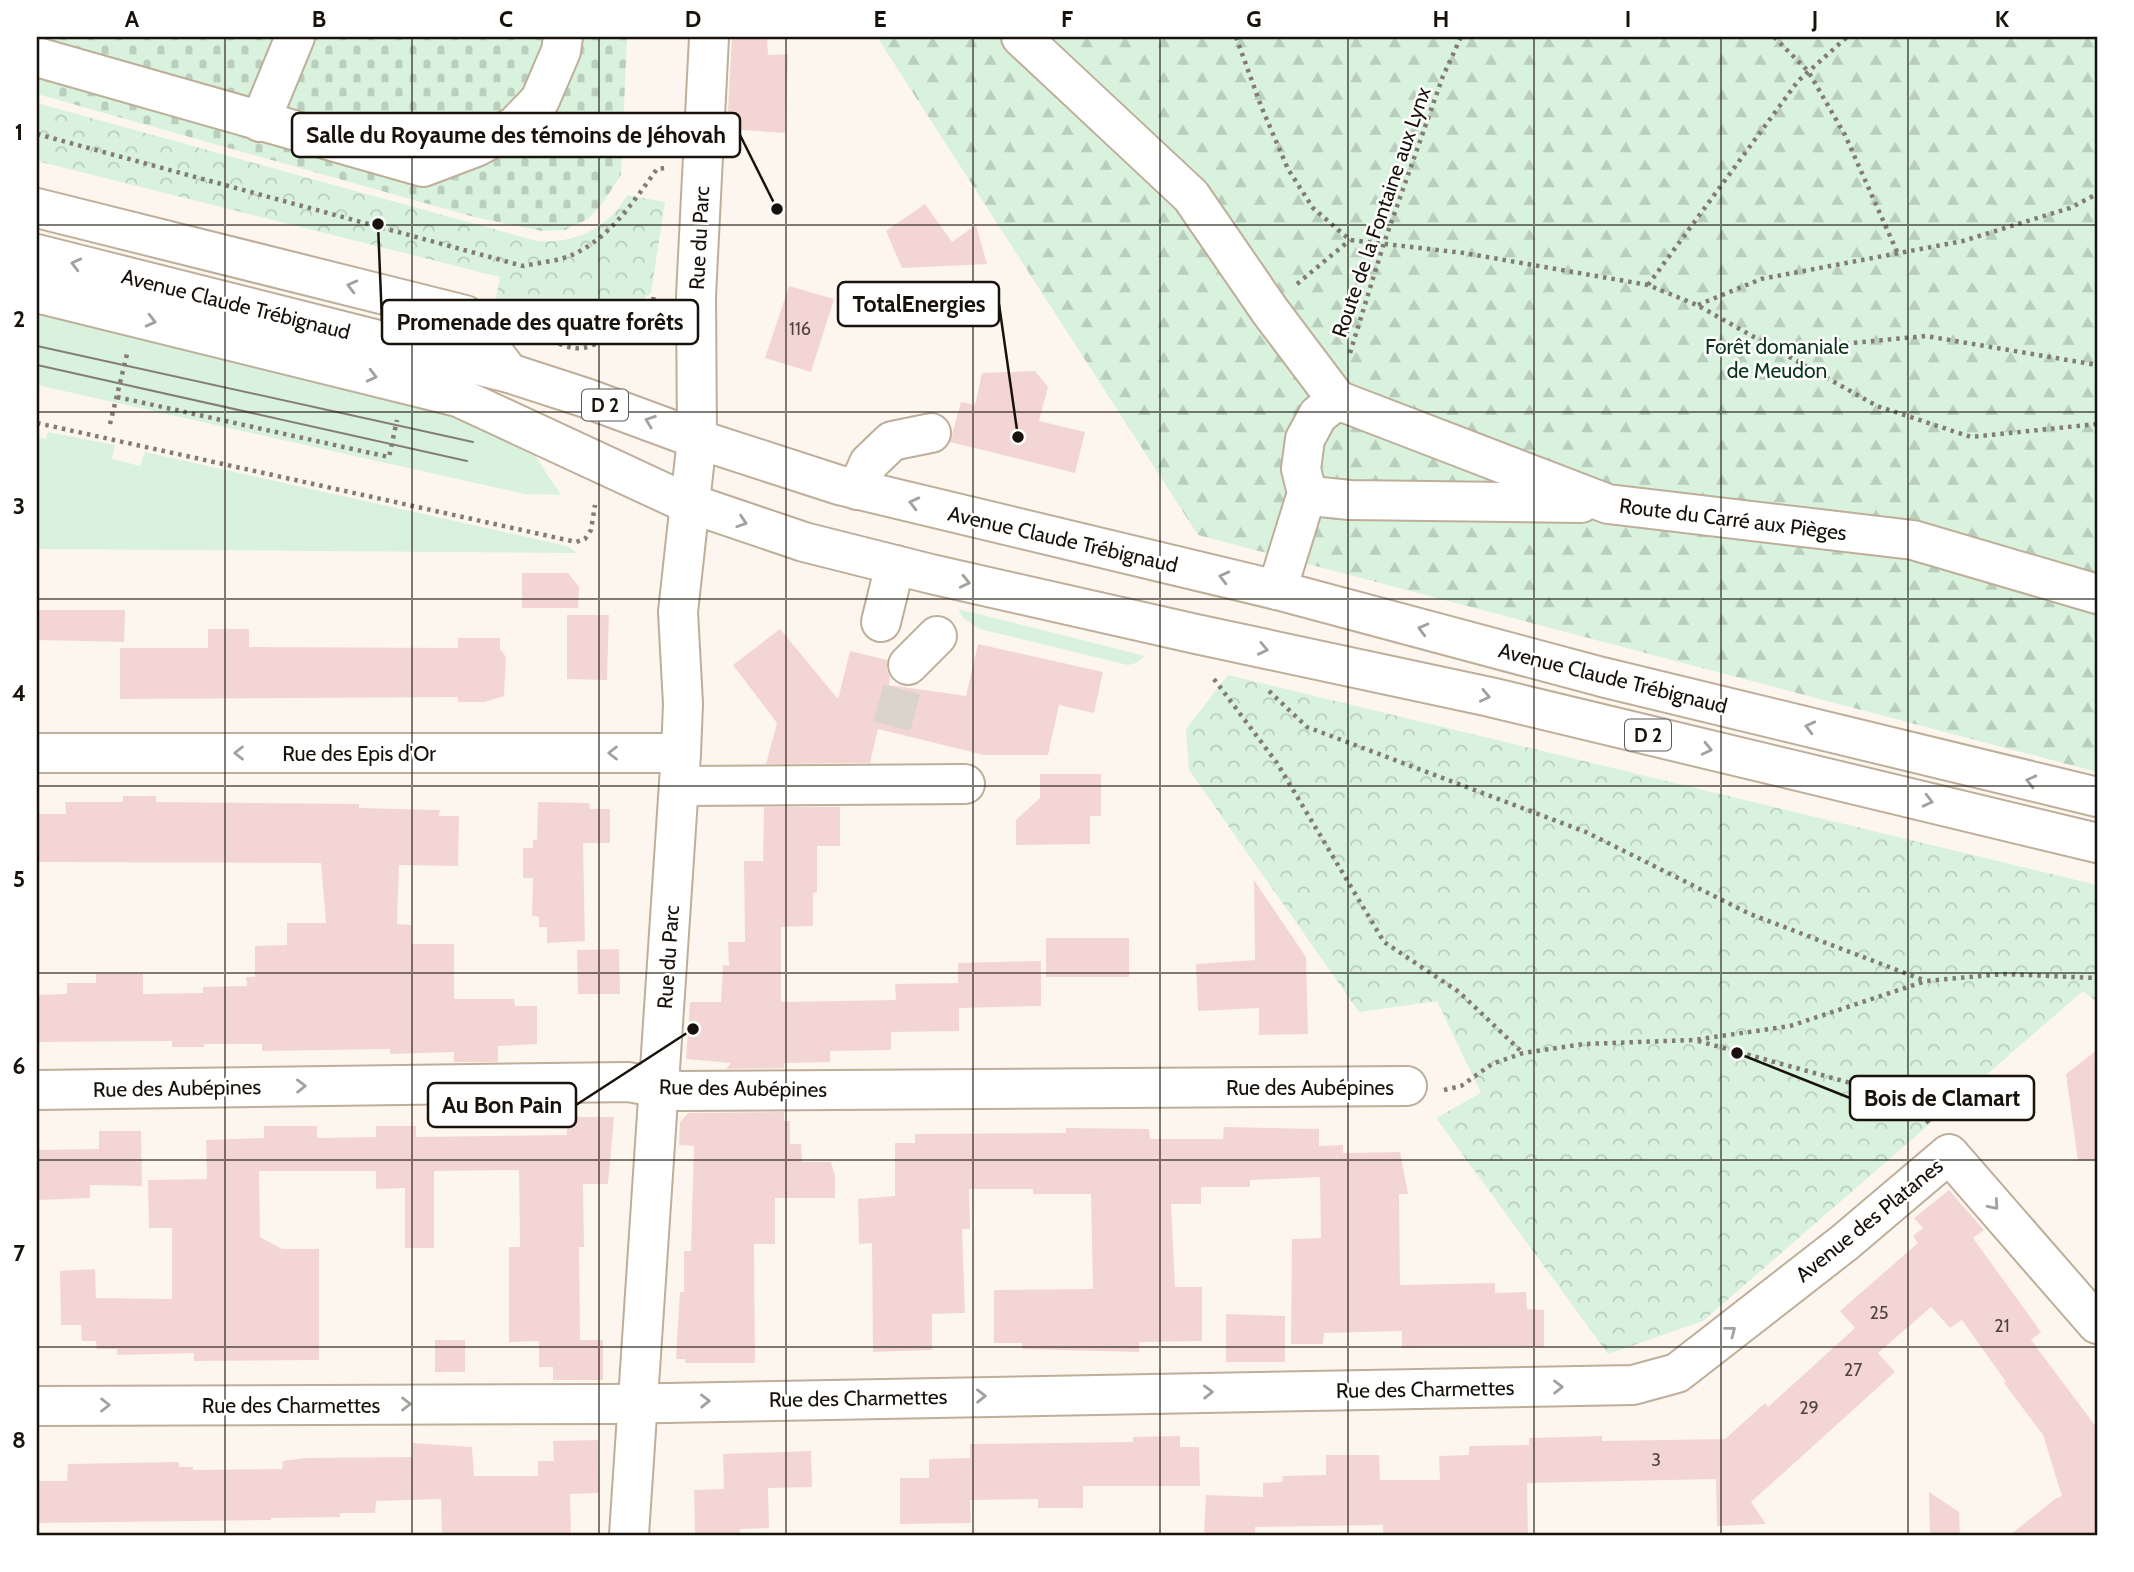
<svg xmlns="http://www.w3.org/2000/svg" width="2134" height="1572" viewBox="0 0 2134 1572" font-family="Cabin,sans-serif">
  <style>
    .green { fill: #d8f2de }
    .forest { fill: url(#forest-firs) }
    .cemetery { fill: url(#cemetery-stones) }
    .park { fill: url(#park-crowns) }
    .building { fill: #f3d6d4 }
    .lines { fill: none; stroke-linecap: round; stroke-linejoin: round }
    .minor-tunnel { stroke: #dbd4cc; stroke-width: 38; stroke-dasharray: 38 19; stroke-linecap: butt }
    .minor-casing { stroke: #beae9a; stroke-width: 42 }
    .major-casing { stroke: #beae9a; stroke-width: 42 }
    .path { stroke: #837c75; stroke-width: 4.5; stroke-dasharray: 3.5 5; stroke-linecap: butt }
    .minor { stroke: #fff; stroke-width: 38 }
    .major { stroke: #fff; stroke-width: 38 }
    .tram { stroke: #857e77; stroke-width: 2 }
    .oneway { stroke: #a3a09d }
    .grid { fill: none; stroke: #18120b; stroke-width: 2; stroke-opacity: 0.55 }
    .labels { text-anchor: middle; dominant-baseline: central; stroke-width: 5; stroke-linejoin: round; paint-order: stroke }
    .number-label { font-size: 18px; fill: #4f433d }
    .shield { fill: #fff; stroke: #5d5954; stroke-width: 2 }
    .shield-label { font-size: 19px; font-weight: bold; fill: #18120b }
    .street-label { font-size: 21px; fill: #18120b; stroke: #fff }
    .park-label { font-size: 21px; fill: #0a351b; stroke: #fff }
    .leader { fill: none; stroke: #18120b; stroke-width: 2.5 }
    .callout-dot { fill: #18120b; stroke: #fff; stroke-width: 2.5 }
    .callout { fill: #fff; stroke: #18120b; stroke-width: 2.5 }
    .callout-label { font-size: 23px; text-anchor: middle; font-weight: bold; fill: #18120b }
    .neatline { fill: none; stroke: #18120b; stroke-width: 2.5 }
    .grid-label { font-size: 23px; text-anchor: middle; font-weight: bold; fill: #18120b }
  </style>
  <defs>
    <pattern id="forest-firs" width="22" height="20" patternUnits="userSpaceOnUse" patternTransform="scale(1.75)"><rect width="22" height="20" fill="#d8f2de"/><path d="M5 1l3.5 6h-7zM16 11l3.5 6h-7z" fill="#b9cebd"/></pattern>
    <pattern id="cemetery-stones" width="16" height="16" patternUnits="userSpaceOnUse" patternTransform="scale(1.75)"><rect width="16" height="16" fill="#d8f2de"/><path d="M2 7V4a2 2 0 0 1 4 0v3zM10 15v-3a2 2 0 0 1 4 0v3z" fill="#b9cebd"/></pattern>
    <pattern id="park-crowns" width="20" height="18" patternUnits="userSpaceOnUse" patternTransform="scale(1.75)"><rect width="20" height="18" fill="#d8f2de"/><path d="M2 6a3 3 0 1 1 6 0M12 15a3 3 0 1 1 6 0" fill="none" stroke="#b9cebd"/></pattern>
  </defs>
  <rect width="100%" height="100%" fill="#fdf6ee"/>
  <g class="green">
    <polygon points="37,312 458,416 507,439 535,456 561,495 525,494 37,385"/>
    <polygon points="48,432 115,445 112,459 140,466 145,452 567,546 577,553 37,549 37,437 46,439"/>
    <polygon points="958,609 1145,656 1136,663 1128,665 980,629 963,618"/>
  </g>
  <polygon class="forest" points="877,37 2097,37 2097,772 1198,535"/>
  <polygon class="cemetery" points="37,37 627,37 621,175 602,204 588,219 565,230 542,231 474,217 37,94"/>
  <g class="park">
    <path d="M37,103L537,241C575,244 609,228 627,195L665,202L651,293L591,340L517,322L495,303L500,277L37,161Z"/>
    <polygon points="1228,675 2097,885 2097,1002 2083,991 1703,1321 1608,1354 1436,1118 1481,1093 1437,1001 1359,1012 1189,770 1186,729"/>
  </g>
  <g class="building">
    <polygon points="732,37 767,37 768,55 788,54 785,133 727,129"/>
    <polygon points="925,204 952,242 976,225 987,264 902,268 886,231"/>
    <polygon points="789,286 834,299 811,372 765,358"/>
    <polygon points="1035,371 1048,387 1039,421 1085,432 1075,473 950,442 961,402 975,405 982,373"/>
    <polygon points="522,573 568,573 579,587 578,608 522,608"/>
    <polygon points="37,610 125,610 124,642 37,640"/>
    <polygon points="567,615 609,615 607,680 567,679"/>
    <polygon points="208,629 249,629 249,647 458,648 458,638 500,638 500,649 506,657 504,696 484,702 458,702 458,697 120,699 120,648 208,648"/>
    <polygon points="780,629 838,699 850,651 887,660 887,670 890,677 889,685 966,696 978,644 1103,672 1094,713 1059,705 1048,755 984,755 878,729 870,763 766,764 777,723 733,665"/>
    <polygon points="1040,774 1101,774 1101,816 1090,816 1090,844 1016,845 1016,820 1040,798"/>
    <polygon points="123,796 156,796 156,802 359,804 359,808 440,810 439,816 459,816 458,866 399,865 397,924 411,925 411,944 454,944 454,999 514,999 515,1006 537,1006 537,1044 498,1046 498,1062 454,1062 454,1052 390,1054 390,1049 262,1051 262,1044 204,1044 204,1047 172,1047 172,1041 37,1042 37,995 67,994 67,983 96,983 96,974 143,974 143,994 203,993 203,987 247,986 246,977 255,977 255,946 287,945 287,923 326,923 321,863 37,862 37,814 66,814 65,802 123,802"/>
    <polygon points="538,802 589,803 590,809 610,809 610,843 583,843 585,941 547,943 547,927 539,927 539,917 532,916 533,878 523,878 523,848 533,848 533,840 537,840"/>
    <polygon points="764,807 840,807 840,846 817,846 817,892 813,893 813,926 781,927 781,1002 896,1000 895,984 958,983 958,963 1041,961 1041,1006 959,1008 959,1031 891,1032 891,1050 830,1051 830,1062 784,1063 784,1068 726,1069 731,1063 686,1059 690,1002 721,1002 723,965 729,966 728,942 745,942 744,861 763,861"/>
    <polygon points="1254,880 1306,957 1308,1034 1259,1035 1259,1008 1198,1011 1196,964 1255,960"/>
    <rect x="1046" y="938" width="83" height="39"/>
    <polygon points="619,949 620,994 578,994 577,950"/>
    <polygon points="2097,1050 2097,1160 2078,1161 2066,1074"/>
    <polygon points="784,1112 784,1121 790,1121 790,1144 801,1144 802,1162 831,1162 835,1176 835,1198 775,1198 775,1244 754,1244 755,1363 685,1363 685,1359 676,1359 677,1340 680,1292 684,1292 684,1251 691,1251 694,1146 679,1145 680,1122 688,1113"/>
    <polygon points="567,1117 614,1117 608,1184 583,1184 584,1247 579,1247 580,1340 603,1340 603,1380 553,1380 553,1367 539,1367 539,1341 509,1342 509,1247 520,1247 519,1170 434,1171 434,1248 405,1248 405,1188 376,1189 376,1171 259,1171 260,1237 282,1249 319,1249 319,1360 194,1361 194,1353 117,1355 117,1349 97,1349 96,1341 82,1341 81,1325 61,1325 60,1271 95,1269 96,1298 172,1299 172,1228 149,1228 148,1180 207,1179 206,1140 264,1138 264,1126 317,1126 317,1138 376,1137 376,1126 416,1126 416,1137 567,1135"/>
    <polygon points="1224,1127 1319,1129 1319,1146 1343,1145 1343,1153 1400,1152 1408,1194 1399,1194 1400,1285 1495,1283 1495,1293 1526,1292 1527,1309 1544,1310 1544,1347 1402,1348 1402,1331 1324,1333 1323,1344 1291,1344 1292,1239 1321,1238 1320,1177 1250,1180 1250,1187 1201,1187 1201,1204 1171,1204 1175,1287 1202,1287 1202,1341 1139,1342 1139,1352 1022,1349 1022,1343 994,1343 994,1290 1093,1289 1091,1194 1033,1194 1033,1189 969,1189 970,1229 962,1229 965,1313 932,1314 932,1350 873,1352 872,1243 859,1244 858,1199 895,1196 895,1143 915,1143 915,1134 1066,1133 1066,1128 1149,1129 1150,1139 1223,1139"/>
    <polygon points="99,1131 141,1131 142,1186 90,1185 90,1198 38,1200 37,1150 99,1149"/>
    <polygon points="1949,1190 1984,1230 1973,1238 2041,1332 2031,1340 2097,1428 2097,1535 2010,1535 2055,1499 2062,1496 2043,1435 2004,1383 2006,1382 1962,1320 1950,1328 1931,1307 1878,1353 1895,1372 1751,1502 1766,1524 1717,1526 1716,1479 1527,1483 1528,1535 1383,1535 1383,1525 1255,1527 1255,1535 1204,1535 1206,1495 1263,1497 1263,1483 1282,1482 1283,1476 1326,1475 1326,1455 1379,1455 1380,1480 1440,1480 1439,1456 1469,1455 1469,1446 1529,1445 1529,1438 1602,1436 1602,1441 1725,1439 1765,1403 1768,1407 1855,1328 1840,1311 1918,1243 1913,1236 1923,1228 1914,1218"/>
    <polygon points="1226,1314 1285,1316 1285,1362 1226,1362"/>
    <rect x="435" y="1340" width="30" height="32"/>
    <polygon points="1180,1436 1180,1447 1199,1447 1200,1486 1083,1486 1083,1508 1038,1508 1038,1499 970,1500 971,1523 900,1524 900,1478 929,1478 929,1459 970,1458 970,1444 1133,1442 1133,1437"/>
    <polygon points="598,1440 599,1493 570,1494 571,1535 442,1535 441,1499 376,1501 375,1513 340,1513 340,1517 271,1518 271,1520 37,1523 37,1481 67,1481 68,1464 179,1462 179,1467 193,1467 193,1470 282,1469 283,1461 304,1458 413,1457 413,1443 472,1447 474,1476 538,1476 538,1461 554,1461 553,1441"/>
    <polygon points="811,1451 812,1487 768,1488 769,1528 740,1529 740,1535 695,1535 694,1490 724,1489 723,1454"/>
    <polygon points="1929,1492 1959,1512 1960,1535 1930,1535"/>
  </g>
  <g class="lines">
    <polyline class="minor-tunnel" points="892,726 908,665"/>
    <g class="minor-casing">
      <g id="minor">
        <polyline points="1021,37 1191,196 1270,311 1337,400"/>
        <polyline points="37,57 423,167 476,147 515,126 540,100 561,51 563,37"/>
        <polyline points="260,122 295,37"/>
        <polyline points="37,208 465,315 509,373"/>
        <polyline points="1337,400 1608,504 1913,540 2097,594"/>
        <polyline points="857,490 869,463 892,441 931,433"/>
        <polyline points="1307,493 1321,497 1350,500 1581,503"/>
        <polyline points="1277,590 1307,493 1301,469 1305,439 1318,415 1337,400"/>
        <polyline points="881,622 895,565"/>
        <polyline points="908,665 937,636"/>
        <polyline points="37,753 681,753"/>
        <polyline points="679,786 965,784"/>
        <polyline points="37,1090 628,1082 680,1091 1407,1086"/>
        <polyline points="37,1406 610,1404 1633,1385 1677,1373 1844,1243 1949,1154 2097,1324"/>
        <polyline points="629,1535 681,753 683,704 678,612 697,439 696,296 709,37"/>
      </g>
    </g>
    <g class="major-casing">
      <g id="major">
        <polyline points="37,254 509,373 586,398 697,439 839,485 1277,590 1602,677 2097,797"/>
        <polyline points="37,293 458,397 680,500 804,542 931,574 1196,634 1490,697 2097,843"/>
      </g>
    </g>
    <g class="path">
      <polyline points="1236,37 1261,106 1288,169 1313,208 1350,240 1464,253 1648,285 1697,305 1877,406 1971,437 2097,424"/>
      <polyline points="1774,37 1808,71 1845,135 1898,254"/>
      <path d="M37,134L523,266C538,263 558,261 572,255C610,238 634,201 657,169L666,168"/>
      <polyline points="1297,284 1350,240"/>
      <polyline points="1648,285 1798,81 1847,37"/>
      <polyline points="1698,305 1761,279 1963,241 2070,208 2097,194"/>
      <path d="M528,330C542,336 559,346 574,348C599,352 633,317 653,302L654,293"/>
      <polyline points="1769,345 1831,345 1926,336 2097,365"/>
      <polyline points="1350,353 1384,243 1443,76 1461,37"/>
      <polyline points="117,397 389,457 397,420"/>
      <polyline points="37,423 576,542 585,539 591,530 595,505"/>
      <polyline points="110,424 127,354"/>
      <polyline points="1214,679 1277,763 1384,942 1459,992 1523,1053"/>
      <polyline points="1269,691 1307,727 1586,832 1750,914 1926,981"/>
      <polyline points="1698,1041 1909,1099 1929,1123"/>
      <polyline points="1444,1090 1461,1086 1492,1064 1523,1053 1584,1044 1694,1040 1790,1026 1926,981 2003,974 2097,978"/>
    </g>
    <use href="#minor" class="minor"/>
    <use href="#major" class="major"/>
    <g class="tram">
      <polyline points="37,346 473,442"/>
      <polyline points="37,365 467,461"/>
    </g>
  </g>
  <defs><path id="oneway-chevron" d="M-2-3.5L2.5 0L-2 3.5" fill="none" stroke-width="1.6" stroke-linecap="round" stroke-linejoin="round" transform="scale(1.75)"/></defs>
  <g class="oneway">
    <use href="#oneway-chevron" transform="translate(76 264) rotate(-166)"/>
    <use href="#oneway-chevron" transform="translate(352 286) rotate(-166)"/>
    <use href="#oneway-chevron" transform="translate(151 321) rotate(14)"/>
    <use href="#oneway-chevron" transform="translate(372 376) rotate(14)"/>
    <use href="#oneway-chevron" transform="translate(650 421) rotate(-160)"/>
    <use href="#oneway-chevron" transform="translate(914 503) rotate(-166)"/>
    <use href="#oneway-chevron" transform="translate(742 522) rotate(18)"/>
    <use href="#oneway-chevron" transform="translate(1224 577) rotate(-166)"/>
    <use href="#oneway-chevron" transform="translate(965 582) rotate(13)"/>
    <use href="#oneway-chevron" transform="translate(1423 629) rotate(-165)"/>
    <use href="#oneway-chevron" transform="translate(1263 649) rotate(12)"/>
    <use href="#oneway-chevron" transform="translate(1485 696) rotate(12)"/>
    <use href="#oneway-chevron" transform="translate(1810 727) rotate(-166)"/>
    <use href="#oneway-chevron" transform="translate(1707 749) rotate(13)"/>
    <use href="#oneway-chevron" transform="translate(239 753) rotate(180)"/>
    <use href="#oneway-chevron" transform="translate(613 753) rotate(180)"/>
    <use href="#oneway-chevron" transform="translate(2031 781) rotate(-166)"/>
    <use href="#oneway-chevron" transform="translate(1928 801) rotate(14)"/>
    <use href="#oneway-chevron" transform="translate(301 1086) rotate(-1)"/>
    <use href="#oneway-chevron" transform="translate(1994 1205) rotate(49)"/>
    <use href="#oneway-chevron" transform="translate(1731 1331) rotate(-38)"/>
    <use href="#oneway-chevron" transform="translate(1558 1387) rotate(-1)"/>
    <use href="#oneway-chevron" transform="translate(1208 1392) rotate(-1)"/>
    <use href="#oneway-chevron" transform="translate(981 1396) rotate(-1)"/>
    <use href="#oneway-chevron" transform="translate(705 1401) rotate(-1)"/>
    <use href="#oneway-chevron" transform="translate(406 1404)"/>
    <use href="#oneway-chevron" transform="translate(105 1405)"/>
  </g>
  <path class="grid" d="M225,37V1535M412,37V1535M599,37V1535M786,37V1535M973,37V1535M1160,37V1535M1348,37V1535M1534,37V1535M1721,37V1535M1908,37V1535M37,225H2097M37,412H2097M37,599H2097M37,786H2097M37,973H2097M37,1160H2097M37,1347H2097"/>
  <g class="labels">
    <g class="number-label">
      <text x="800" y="329">116</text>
      <text x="1879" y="1313">25</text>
      <text x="2002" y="1326">21</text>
      <text x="1853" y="1370">27</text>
      <text x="1809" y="1408">29</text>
      <text x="1656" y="1460">3</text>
    </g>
    <g class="shield">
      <rect x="582" y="389.5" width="46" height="31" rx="5"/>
      <rect x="1625" y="719.5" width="46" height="31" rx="5"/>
    </g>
    <g class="shield-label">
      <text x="605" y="405">D 2</text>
      <text x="1648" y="735">D 2</text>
    </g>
    <g class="street-label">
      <text transform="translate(1381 212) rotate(-71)">Route de la Fontaine aux Lynx</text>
      <text transform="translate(699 238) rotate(-87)">Rue du Parc</text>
      <text transform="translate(236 304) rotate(14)">Avenue Claude Trébignaud</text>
      <text transform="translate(1733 519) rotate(7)">Route du Carré aux Pièges</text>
      <text transform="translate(1063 539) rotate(13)">Avenue Claude Trébignaud</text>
      <text transform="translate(1613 678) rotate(14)">Avenue Claude Trébignaud</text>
      <text x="359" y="753">Rue des Epis d'Or</text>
      <text transform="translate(668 957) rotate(-86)">Rue du Parc</text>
      <text x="1310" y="1087">Rue des Aubépines</text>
      <text transform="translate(177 1088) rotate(-1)">Rue des Aubépines</text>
      <text transform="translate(743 1088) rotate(1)">Rue des Aubépines</text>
      <text transform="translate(1869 1220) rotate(-39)">Avenue des Platanes</text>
      <text transform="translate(1425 1389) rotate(-1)">Rue des Charmettes</text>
      <text transform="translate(858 1398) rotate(-1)">Rue des Charmettes</text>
      <text x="291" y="1405">Rue des Charmettes</text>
    </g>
    <g class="park-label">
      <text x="1777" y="346">Forêt domaniale<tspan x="1777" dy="24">de Meudon</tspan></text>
    </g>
  </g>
  <path class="leader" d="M777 209L740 135M1018 437L999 304M378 224L382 322M1737 1053L1850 1098M693 1029L576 1105"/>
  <g class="callout-dot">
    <circle cx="777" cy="209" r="7"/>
    <circle cx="1018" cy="437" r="7"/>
    <circle cx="378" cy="224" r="7"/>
    <circle cx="1737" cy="1053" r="7"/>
    <circle cx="693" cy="1029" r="7"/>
  </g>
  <g class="callout">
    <rect x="292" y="113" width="448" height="44" rx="7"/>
    <rect x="838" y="282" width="161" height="44" rx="7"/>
    <rect x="382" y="300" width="316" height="44" rx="7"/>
    <rect x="1850" y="1076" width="184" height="44" rx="7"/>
    <rect x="428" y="1083" width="148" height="44" rx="7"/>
  </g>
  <g class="callout-label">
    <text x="516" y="143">Salle du Royaume des témoins de Jéhovah</text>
    <text x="919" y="312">TotalEnergies</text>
    <text x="540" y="330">Promenade des quatre forêts</text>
    <text x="1942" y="1106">Bois de Clamart</text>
    <text x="502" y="1113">Au Bon Pain</text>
  </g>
  <rect width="2134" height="1572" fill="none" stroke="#ffffff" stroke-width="77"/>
  <rect x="38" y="38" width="2058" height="1496" class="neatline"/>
  <g class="grid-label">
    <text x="132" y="27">A</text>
    <text x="319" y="27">B</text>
    <text x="506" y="27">C</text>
    <text x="693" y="27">D</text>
    <text x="880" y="27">E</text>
    <text x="1067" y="27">F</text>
    <text x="1254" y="27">G</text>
    <text x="1441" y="27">H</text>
    <text x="1628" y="27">I</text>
    <text x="1815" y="27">J</text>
    <text x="2002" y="27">K</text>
    <text x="19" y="140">1</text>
    <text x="19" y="327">2</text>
    <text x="19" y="514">3</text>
    <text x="19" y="701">4</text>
    <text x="19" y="887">5</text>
    <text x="19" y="1074">6</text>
    <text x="19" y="1261">7</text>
    <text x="19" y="1448">8</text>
  </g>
</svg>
